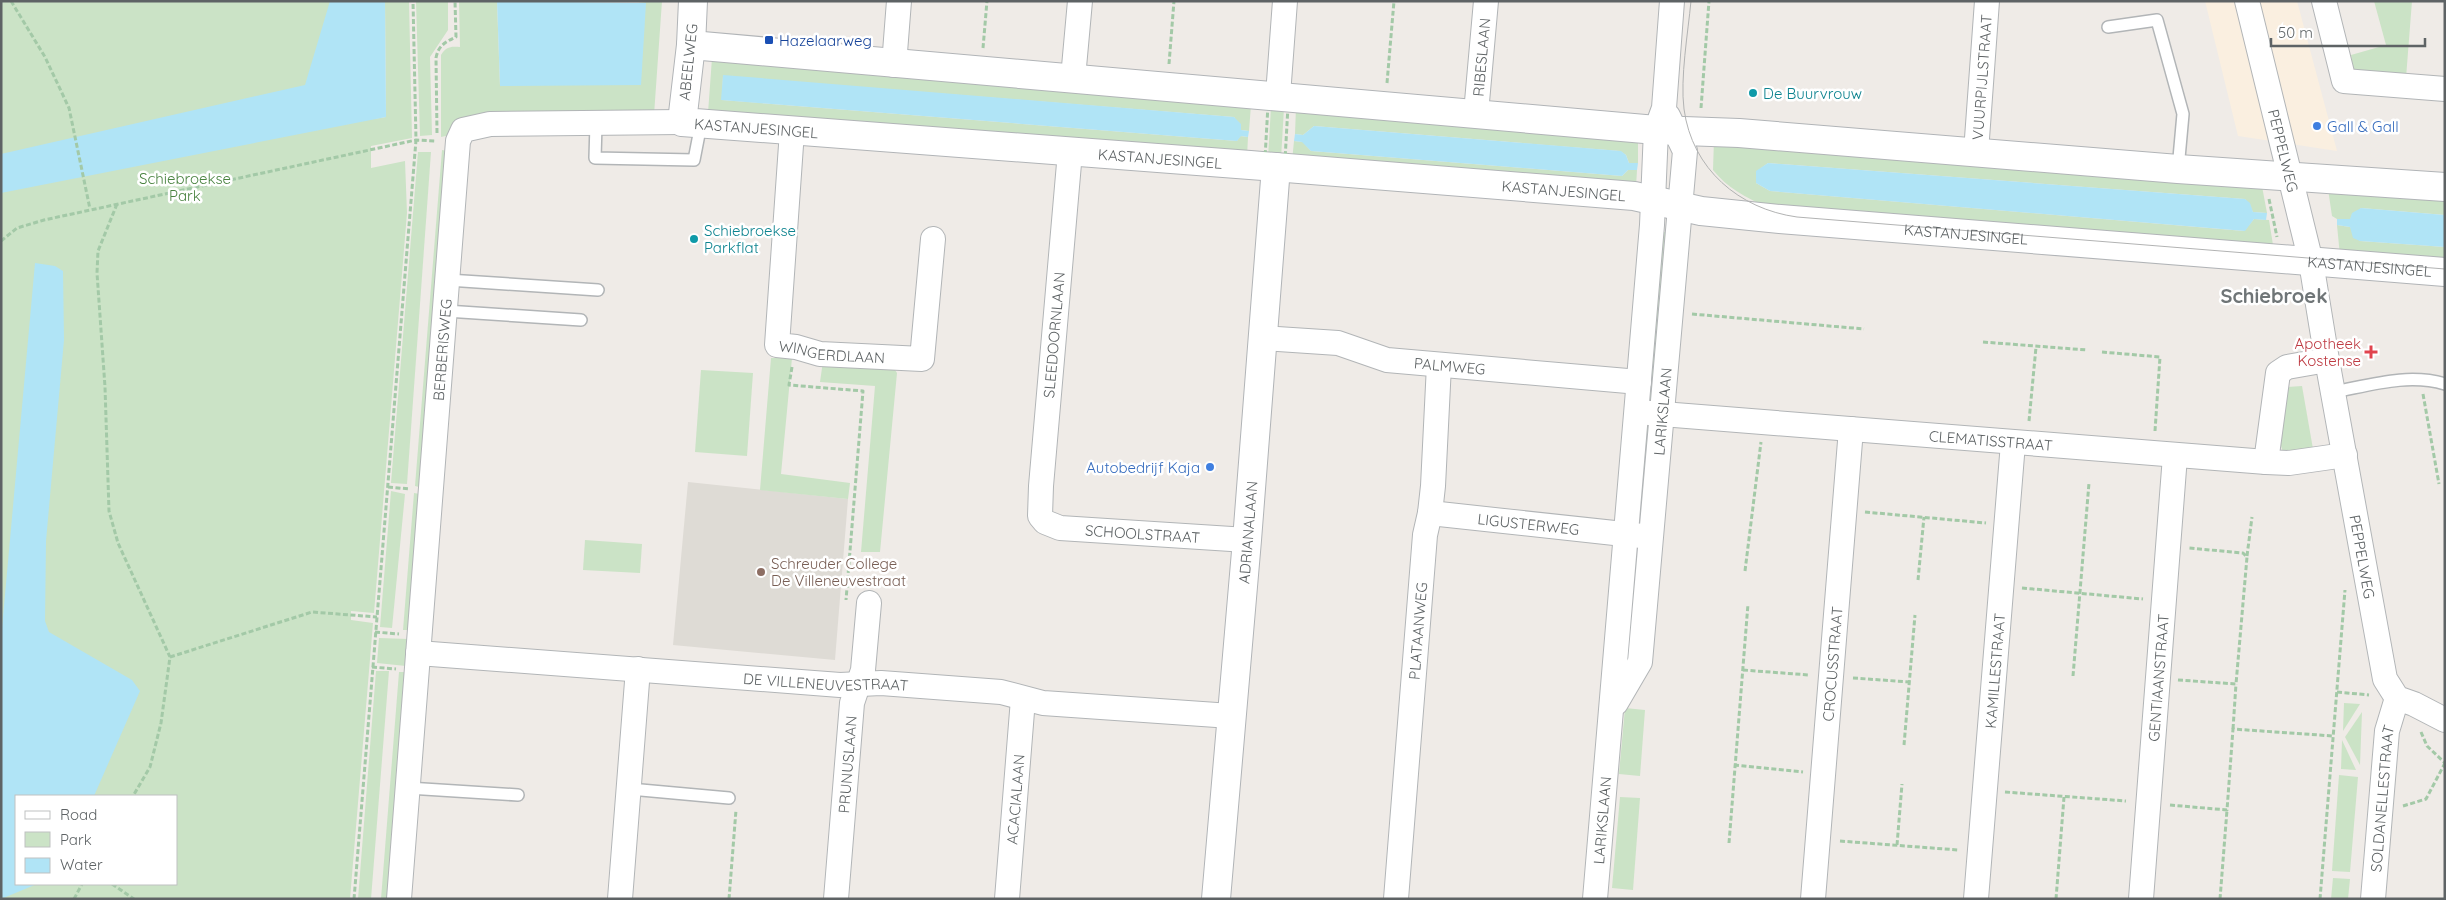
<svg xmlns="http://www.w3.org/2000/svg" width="2446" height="900" viewBox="0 0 2446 900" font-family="Quicksand,sans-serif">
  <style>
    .commercial { fill: #faefe0 }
    .education { fill: #dedbd5 }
    .green { fill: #cbe3c6; fill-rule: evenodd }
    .water { fill: #b0e4f6 }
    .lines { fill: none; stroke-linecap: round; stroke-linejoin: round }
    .lane-casing { stroke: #b2b5b7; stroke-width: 14 }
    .street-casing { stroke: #b2b5b7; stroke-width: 26 }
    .secondary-casing { stroke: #b1b4b7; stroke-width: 30 }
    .path { stroke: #a3c9a7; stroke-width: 3; stroke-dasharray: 5 2.5; stroke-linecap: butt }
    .lane { stroke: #fff; stroke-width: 11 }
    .street { stroke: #fff; stroke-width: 24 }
    .secondary { stroke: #fff; stroke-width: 28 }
    .tram { stroke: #b2b3b3; stroke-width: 1 }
    .transit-dot { fill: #1a4fb4; stroke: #fff; stroke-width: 2 }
    .culture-dot { fill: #0f9aa8; stroke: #fff; stroke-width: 2 }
    .shop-dot { fill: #3f7fe0; stroke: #fff; stroke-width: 2 }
    .health-dot { fill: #e0444e; stroke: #fff; stroke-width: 2 }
    .education-dot { fill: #8d6e63; stroke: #fff; stroke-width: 2 }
    .labels { text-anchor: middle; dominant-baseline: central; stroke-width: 5; stroke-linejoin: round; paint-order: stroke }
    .transit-label { font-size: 15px; fill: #164399; stroke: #fff; text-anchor: start }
    .street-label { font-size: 15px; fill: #5e6365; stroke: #fff }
    .culture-label { font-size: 15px; fill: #0d838f; stroke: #fff; text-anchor: start }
    .shop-label { font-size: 15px; fill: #366cbe; stroke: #fff; text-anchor: start }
    .park-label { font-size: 15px; fill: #498340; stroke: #fff }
    .health-label { font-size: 15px; fill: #be3a42; stroke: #fff; text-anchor: end }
    .education-label { font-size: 15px; fill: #785e54; stroke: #fff; text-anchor: start }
    .district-label { font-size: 20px; font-weight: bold; fill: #6f7577; stroke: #fff }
  </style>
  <rect width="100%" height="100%" fill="#efebe7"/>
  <polygon class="commercial" points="2205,1 2297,1 2337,151 2238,136"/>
  <polygon class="education" points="688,482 848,499 835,660 673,645"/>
  <g class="green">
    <path d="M1,1H378L373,119L386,117L385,1H409L412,138L371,146V168L405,161L407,213L374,613L351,611V620L373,623L350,899H1ZM16,796H176V884H16Z"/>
    <polygon points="416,1 448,1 448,30 430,57 432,135 420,136"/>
    <path d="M459,1H497L500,86L646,3L628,1H662L654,115L471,116L458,122L450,135L441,137V55C446,47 450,46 460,47Z"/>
    <polygon points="2374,1 2412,1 2406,78 2354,74 2351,55 2386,45"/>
    <polygon points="712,58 1251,105 1249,131 1241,130 1234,117 723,76 722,100 1237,141 1240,136 1248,137 1247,157 708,113"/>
    <polygon points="1271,107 1284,108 1281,159 1268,158"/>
    <polygon points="1296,107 1638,141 1638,163 1629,163 1626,155 1620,151 1314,126 1303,135 1295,134"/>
    <path d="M1714,139L2261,181L2267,213L2253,212L2245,199L1768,163L1756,172V183L1770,191L2244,231L2254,219L2269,220L2273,245L1766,207C1746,197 1727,188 1713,170Z"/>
    <polygon points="1294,141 1303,142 1311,151 1622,176 1628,170 1637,170 1636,187 1626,181 1292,161"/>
    <polygon points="442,150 447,151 419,487 415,486"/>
    <polygon points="418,152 431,152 407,484 391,483"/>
    <polygon points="2328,189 2445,198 2445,215 2361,208 2350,220 2337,219 2332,216"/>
    <polygon points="2337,225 2350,227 2360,241 2445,247 2445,265 2340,256"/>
    <polygon points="1659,232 1668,232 1655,402 1647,403"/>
    <polygon points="771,358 792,358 781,474 850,483 848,499 760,490"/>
    <polygon points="823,361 893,367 897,373 880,552 861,552 875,386 820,382"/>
    <polygon points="701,370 753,373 747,456 695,452"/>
    <polygon points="2302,386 2313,449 2283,452 2280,443 2287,387"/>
    <polygon points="1645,424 1650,424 1646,524 1637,526"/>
    <polygon points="391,491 405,494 392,628 380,627"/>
    <polygon points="414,493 420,494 409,630 403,630"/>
    <polygon points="585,540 642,544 640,573 583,570"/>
    <polygon points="379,638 408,639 406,666 377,663"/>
    <polygon points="376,671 389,671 371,899 358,899"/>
    <polygon points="399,672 406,672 388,899 381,899"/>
    <polygon points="2344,703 2360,704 2343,731"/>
    <polygon points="1625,708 1645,710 1640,776 1619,774"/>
    <polygon points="2362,712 2360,765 2345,737"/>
    <polygon points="2342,740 2356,770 2341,769"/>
    <polygon points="2339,775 2358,777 2350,872 2332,871"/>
    <polygon points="1620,797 1640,798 1633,890 1612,888"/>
    <polygon points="2333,878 2350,879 2348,899 2331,899"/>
  </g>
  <g class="water">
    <polygon points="330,1 385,1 386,117 1,193 1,154 305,85"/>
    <polygon points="497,1 646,3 641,85 500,86"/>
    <polygon points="723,75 1234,117 1241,124 1241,130 1249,131 1248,137 1241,136 1237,141 721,100"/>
    <polygon points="1314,126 1621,151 1626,155 1629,163 1638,163 1637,170 1628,170 1622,176 1311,151 1302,142 1294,141 1295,134 1303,135"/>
    <polygon points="1768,163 2245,199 2250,203 2253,212 2267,213 2266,220 2254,219 2245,231 1770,191 1756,183 1756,171"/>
    <polygon points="2361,208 2445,215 2445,247 2360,241 2353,238 2350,227 2337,225 2337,219 2350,219 2352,213"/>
    <polygon points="35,263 55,266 63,271 64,340 46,541 45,621 49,632 132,680 140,691 94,796 16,796 16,884 37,884 1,899 1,639"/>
  </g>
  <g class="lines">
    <g class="lane-casing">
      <g id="lane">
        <polyline points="2108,27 2157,20 2183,114 2178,169"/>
        <polyline points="596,124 595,158 694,160 701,124"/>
        <polyline points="448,280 598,290"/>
        <polyline points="446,311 581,320"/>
        <path d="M2334,392C2371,385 2408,373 2445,384"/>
        <polyline points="408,788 518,795"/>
        <polyline points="630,789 729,798"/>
      </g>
    </g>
    <g class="street-casing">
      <g id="street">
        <path id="s1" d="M2247,1L2311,262L2327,360L2385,679L2397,698L2414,704L2445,720"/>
        <polyline points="2324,1 2344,81 2445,89"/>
        <polyline points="894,65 899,1"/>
        <polyline points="1073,78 1080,1"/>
        <polyline points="1278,95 1285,1"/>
        <path id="s2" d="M1476,113L1486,1"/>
        <path id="s3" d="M792,131L777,345L796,347L820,354L922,359L933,239"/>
        <path id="s4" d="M1070,152L1041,486L1040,516L1045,522L1060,528L1247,540"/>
        <path id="s5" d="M1976,152L1987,1"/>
        <path id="s6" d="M1262,338L1338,343L1387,360L1639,382"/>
        <path id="s7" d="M1637,412L2266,462L2289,463L2345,455"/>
        <polyline points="2266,462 2278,373 2287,367 2327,360"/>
        <path id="s8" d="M1430,513L1642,536"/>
        <path id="s9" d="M418,653L840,685L881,683L1001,692L1043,703L1231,716"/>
        <path id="s10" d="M1616,703L1640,662L1685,151L1668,116"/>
        <path id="s11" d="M399,899L458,141L463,130L490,124L682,122"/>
        <polyline points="620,899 638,669"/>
        <path id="s12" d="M836,899L852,703L863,670L869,603"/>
        <path id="s13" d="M1007,899L1023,699"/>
        <path id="s14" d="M1396,899L1425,535L1430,513L1433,486L1439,365"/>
        <path id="s15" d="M1595,899L1652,225L1656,130L1664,108L1672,1"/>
        <path id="s16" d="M1813,899L1851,429"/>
        <path id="s17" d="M1976,899L2013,443"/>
        <path id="s18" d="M2141,899L2175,456"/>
        <path id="s19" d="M2373,899L2387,731L2397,698"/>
      </g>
    </g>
    <g class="secondary-casing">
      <g id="secondary">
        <path id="s20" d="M693,1L691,45L682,122L1250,165L1634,196L1701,211L1780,219L2445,272"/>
        <polyline points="691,45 1656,130 1739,133 2178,169 2445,187"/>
        <path id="s21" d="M1216,899L1247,540L1276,167"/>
      </g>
    </g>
    <g class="path">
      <polyline points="11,1 45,57 69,108 90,209"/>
      <polyline points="983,48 987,1"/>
      <polyline points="1169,64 1174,1"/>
      <polyline points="1387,83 1394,1"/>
      <polygon points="1278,95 1288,106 1285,160 1276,167 1265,158 1268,105"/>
      <polyline points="1701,108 1709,1"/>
      <path d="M437,133L436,58C438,46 445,42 456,37L455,1"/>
      <polyline points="2269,199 2277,237"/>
      <polyline points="117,204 98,251 97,273 105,387 109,511 118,543 170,657 161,723 150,767 133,796"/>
      <polyline points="1,241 17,228 44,220 416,140 436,141"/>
      <polyline points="1692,314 1864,329"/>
      <polyline points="1983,342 2087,350"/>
      <polyline points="2102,352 2160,357 2155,431"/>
      <polyline points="792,367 789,385 863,391 846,600"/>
      <polyline points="2423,394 2439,484"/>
      <polyline points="2029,421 2036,347"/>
      <polyline points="388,487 410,489"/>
      <polyline points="1865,512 1986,523"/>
      <polyline points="2247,556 2252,517"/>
      <polyline points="1745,571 1761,442"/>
      <polyline points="1918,580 1924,517"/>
      <polyline points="2022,588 2143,599"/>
      <polyline points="375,632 399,634"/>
      <polyline points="170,657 312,612 377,617"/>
      <polyline points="372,667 396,669"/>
      <polyline points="1743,670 1809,675"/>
      <polyline points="2073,676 2089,483"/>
      <polyline points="1853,678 1910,682"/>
      <polyline points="2178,680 2236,684 2247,557 2243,553 2189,548"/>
      <polyline points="2337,692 2369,695"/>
      <polyline points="2233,729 2236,684"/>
      <polyline points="2421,732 2427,746 2445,763"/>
      <polyline points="1904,745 1915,615"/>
      <polyline points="1734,765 1803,772"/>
      <polyline points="2005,792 2126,801"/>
      <polyline points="2170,805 2227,810 2233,729 2333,736"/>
      <polyline points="2403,806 2426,799 2445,763"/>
      <polyline points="1840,841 1958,850"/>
      <polyline points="1729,843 1748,604"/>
      <polyline points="1897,845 1902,784"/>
      <polyline points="112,884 134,899"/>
      <polyline points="74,899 82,884"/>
      <polyline points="354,899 416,140 413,1"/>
      <polyline points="729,899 736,810"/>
      <polyline points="2056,899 2064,797"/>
      <polyline points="2220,899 2227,810"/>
      <polyline points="2320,899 2345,590"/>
    </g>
    <use href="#lane" class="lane"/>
    <use href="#street" class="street"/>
    <use href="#secondary" class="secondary"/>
    <path class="tram" d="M1691,1C1688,33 1680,78 1684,109C1692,169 1739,209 1797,217L2445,269"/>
  </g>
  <rect class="transit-dot" x="764" y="35" width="10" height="10" rx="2.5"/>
  <g class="culture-dot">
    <circle cx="1753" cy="93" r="5"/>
    <circle cx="694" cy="239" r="5"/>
  </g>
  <g class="shop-dot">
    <circle cx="2317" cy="126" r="5"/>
    <circle cx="1210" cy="467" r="5"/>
  </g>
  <path class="health-dot" d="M2368.5 344.5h5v5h5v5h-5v5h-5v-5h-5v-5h5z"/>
  <circle class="education-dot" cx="761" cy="572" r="5"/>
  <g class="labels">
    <g class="transit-label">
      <text x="779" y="40">Hazelaarweg</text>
    </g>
    <g class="street-label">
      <text stroke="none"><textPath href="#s2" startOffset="56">RIBESLAAN</textPath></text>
      <text transform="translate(688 62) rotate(-84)">ABEELWEG</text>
      <text stroke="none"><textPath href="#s5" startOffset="75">VUURPIJLSTRAAT</textPath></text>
      <text stroke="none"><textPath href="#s20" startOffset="196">KASTANJESINGEL</textPath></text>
      <text stroke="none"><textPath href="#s1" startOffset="154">PEPPELWEG</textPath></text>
      <text stroke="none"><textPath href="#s20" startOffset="601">KASTANJESINGEL</textPath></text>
      <text stroke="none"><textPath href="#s20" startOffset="1006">KASTANJESINGEL</textPath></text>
      <text stroke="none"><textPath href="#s20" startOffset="1411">KASTANJESINGEL</textPath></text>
      <text stroke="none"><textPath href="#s20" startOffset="1816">KASTANJESINGEL</textPath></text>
      <text transform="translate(1054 335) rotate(-85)">SLEEDOORNLAAN</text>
      <text stroke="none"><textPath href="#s11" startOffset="551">BERBERISWEG</textPath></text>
      <text stroke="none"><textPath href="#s3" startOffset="270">WINGERDLAAN</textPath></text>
      <text stroke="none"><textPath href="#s6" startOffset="191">PALMWEG</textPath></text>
      <text stroke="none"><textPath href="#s10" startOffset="299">LARIKSLAAN</textPath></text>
      <text stroke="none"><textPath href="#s7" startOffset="355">CLEMATISSTRAAT</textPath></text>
      <text stroke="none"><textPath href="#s8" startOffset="99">LIGUSTERWEG</textPath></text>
      <text stroke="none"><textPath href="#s4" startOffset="472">SCHOOLSTRAAT</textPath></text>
      <text stroke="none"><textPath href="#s21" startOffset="368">ADRIANALAAN</textPath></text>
      <text stroke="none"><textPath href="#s1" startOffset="568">PEPPELWEG</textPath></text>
      <text stroke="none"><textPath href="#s14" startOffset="269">PLATAANWEG</textPath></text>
      <text stroke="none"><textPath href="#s16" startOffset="236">CROCUSSTRAAT</textPath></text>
      <text stroke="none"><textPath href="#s17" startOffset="229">KAMILLESTRAAT</textPath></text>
      <text stroke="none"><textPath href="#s18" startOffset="222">GENTIAANSTRAAT</textPath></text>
      <text stroke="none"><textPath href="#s9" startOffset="409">DE VILLENEUVESTRAAT</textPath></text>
      <text stroke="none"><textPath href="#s12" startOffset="135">PRUNUSLAAN</textPath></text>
      <text stroke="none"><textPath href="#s19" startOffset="101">SOLDANELLESTRAAT</textPath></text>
      <text stroke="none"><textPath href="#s13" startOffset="100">ACACIALAAN</textPath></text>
      <text stroke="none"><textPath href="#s15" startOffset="79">LARIKSLAAN</textPath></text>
    </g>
    <g class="culture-label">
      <text x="1763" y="93">De Buurvrouw</text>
      <text x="704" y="230">Schiebroekse<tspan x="704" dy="17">Parkflat</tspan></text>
    </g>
    <g class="shop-label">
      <text x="2327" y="126">Gall &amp; Gall</text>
      <text x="1200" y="467" text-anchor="end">Autobedrijf Kaja</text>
    </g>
    <g class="park-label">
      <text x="185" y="178">Schiebroekse<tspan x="185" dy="17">Park</tspan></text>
    </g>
    <g class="health-label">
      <text x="2361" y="343">Apotheek<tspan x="2361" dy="17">Kostense</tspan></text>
    </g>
    <g class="education-label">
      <text x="771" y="563">Schreuder College<tspan x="771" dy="17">De Villeneuvestraat</tspan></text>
    </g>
    <g class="district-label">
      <text x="2274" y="295">Schiebroek</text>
    </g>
  </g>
  <rect width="2446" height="900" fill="none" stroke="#5e6365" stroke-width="5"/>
  <rect x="15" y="795" width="162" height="90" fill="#ffffff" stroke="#bfc1c1"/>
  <rect x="25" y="811" width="25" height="8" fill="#ffffff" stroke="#bfc1c1"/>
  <text x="60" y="820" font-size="15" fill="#5e6365">Road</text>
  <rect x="25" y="832" width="25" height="15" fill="#cbe3c6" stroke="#bfc1c1"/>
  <text x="60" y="845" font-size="15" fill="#5e6365">Park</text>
  <rect x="25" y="858" width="25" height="15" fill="#b0e4f6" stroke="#bfc1c1"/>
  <text x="60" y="870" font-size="15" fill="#5e6365">Water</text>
  <path d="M2271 38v8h154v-8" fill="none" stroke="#5e6365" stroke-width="2.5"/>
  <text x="2278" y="38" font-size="15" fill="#5e6365" stroke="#ffffff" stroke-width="4" paint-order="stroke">50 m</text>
</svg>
